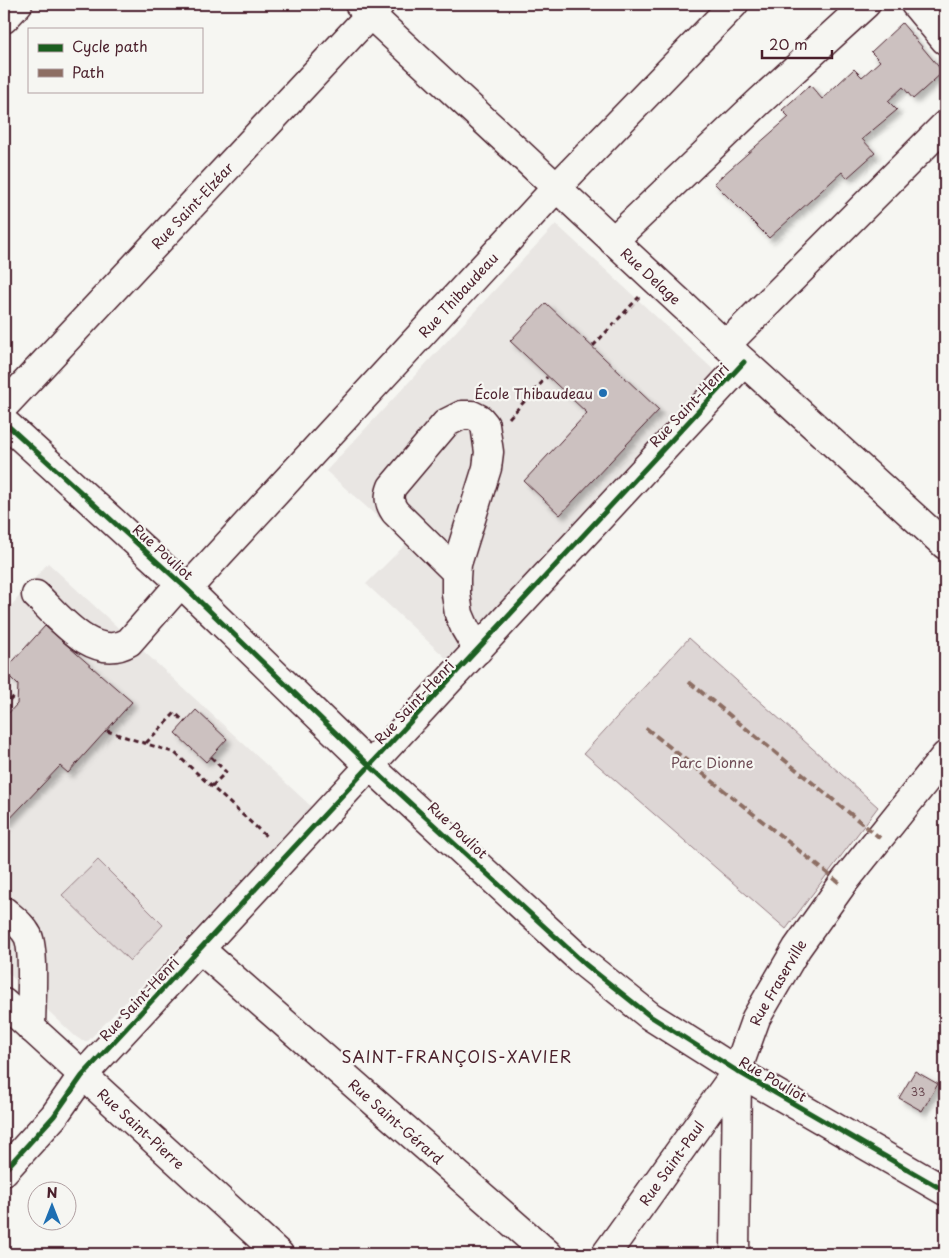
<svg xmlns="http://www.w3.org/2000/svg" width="949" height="1258" viewBox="0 0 949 1258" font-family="'Playpen Sans',sans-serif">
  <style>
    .built { fill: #e9e6e3 }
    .green { fill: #ddd6d5; stroke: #947a80 }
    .building { fill: #ccc1c0; stroke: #4a1f2b; filter: url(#shadow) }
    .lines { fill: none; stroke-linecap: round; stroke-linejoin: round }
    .minor-casing { stroke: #4a1f2b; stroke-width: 31 }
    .major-casing { stroke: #4a1f2b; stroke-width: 31 }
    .path { stroke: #4a1f2b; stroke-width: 3; stroke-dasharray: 5 4; stroke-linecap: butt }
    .minor { stroke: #f6f6f2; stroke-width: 28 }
    .major { stroke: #f6f6f2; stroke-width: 28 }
    .quiet { stroke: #8d6e63; stroke-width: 4; stroke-dasharray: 8 4; stroke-linecap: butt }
    .cycleway-casing { stroke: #f6f6f2; stroke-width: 8 }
    .cycleway { stroke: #1b5e20; stroke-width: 5 }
    .poi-dot { fill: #1f6fb2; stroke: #f6f6f2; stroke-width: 2 }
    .labels { text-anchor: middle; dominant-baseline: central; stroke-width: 4.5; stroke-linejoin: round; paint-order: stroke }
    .number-label { font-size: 11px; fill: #6a4850 }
    .street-label { font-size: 14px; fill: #4a1f2b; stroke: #f6f6f2 }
    .poi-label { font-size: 14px; fill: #4a1f2b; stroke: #f6f6f2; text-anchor: end }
    .park-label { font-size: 14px; fill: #6f4d56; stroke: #f6f6f2 }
    .quarter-label { font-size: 16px; letter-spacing: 1px; fill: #4a1f2b; stroke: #f6f6f2 }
  </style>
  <defs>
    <filter id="shadow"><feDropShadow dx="4.5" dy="4.5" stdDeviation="2.5" flood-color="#0004"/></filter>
  </defs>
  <rect width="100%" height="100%" fill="#f6f6f2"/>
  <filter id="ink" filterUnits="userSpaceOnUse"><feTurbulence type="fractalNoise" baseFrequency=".02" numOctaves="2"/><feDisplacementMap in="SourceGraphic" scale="10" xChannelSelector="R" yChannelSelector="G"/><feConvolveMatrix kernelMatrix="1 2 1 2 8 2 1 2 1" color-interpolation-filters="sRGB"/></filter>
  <g filter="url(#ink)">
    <g class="built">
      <polygon points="556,224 717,373 447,659 366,584 407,543 326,471"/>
      <polygon points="48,563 313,808 88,1041 82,1041 75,1036 4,969 4,614"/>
    </g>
    <g class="green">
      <polygon points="689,638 878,807 786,929 584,753"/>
      <polygon points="98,860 163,925 130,961 62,895"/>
    </g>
    <g class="building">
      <polygon points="902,23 943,72 913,99 903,87 888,101 897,110 862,139 875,153 847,178 842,172 769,238 714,183 789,117 782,110 810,85 822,99 854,69 862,77 880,61 871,52"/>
      <polygon points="546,303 659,410 560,515 524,481 587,413 510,341"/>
      <polygon points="45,626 132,702 68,773 60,766 4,825 4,718 17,704 18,685 4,671"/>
      <polygon points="196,710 227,739 206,762 175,733"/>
      <polygon points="915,1071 938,1084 922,1111 899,1098"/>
    </g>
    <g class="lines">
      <g class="minor-casing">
        <g id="minor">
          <path id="s1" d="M359,4L744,362L945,545"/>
          <polyline points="915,4 945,40"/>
          <polyline points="4,19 18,4"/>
          <polyline points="613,241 760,101 866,4"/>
          <polyline points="726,345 945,125"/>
          <path id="s2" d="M4,406L380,4"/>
          <polyline points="4,422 187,589 370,766 585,964 650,1016 737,1071 945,1191"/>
          <path d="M456,572L395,512C389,503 388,497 392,487L446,423L462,415H472L480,419L485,425L489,452L487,468L457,564L456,578V594L459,614L465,628L478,650"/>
          <path id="s3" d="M187,589L556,188L734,4"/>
          <path d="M36,595C59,617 94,663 129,642L180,584"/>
          <path d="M4,911C12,918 23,926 28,936C35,952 31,1007 31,1028"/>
          <path id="s4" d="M200,949L548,1254"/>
          <path id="s5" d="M4,1003L279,1254"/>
          <polyline points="4,1171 54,1116 82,1076 744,362"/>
          <path id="s6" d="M606,1254L737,1071"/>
        </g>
      </g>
      <g class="major-casing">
        <g id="major">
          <path id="s7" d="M735,1254L737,1071L756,1018L797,948L844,882L945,756"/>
        </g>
      </g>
      <g class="path">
        <polyline points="593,346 639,297"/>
        <polyline points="509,418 547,377"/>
        <polyline points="4,707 14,696"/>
        <polyline points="107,731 175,753 268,838"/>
        <polyline points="146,743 175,713 185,722"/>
        <polyline points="211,757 226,772 212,786"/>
      </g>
      <use href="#minor" class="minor"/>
      <use href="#major" class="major"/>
      <g class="quiet">
        <polyline points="689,682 880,838"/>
        <polyline points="646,728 842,885"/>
      </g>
      <g class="cycleway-casing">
        <g id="cycleway">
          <polyline points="4,422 187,589 370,766 585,964 650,1016 737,1071 945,1191"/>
          <polyline points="4,1171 54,1116 82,1076 744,362"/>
        </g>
      </g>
      <use href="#cycleway" class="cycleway"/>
    </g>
  </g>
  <circle class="poi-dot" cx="603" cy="393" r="5"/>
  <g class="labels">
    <g class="number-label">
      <text x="918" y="1091">33</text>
    </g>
    <g class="street-label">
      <text stroke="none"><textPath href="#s2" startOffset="275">Rue Saint-Elzéar</textPath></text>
      <text stroke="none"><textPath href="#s1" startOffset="399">Rue Delage</textPath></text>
      <text stroke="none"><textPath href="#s3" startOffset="400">Rue Thibaudeau</textPath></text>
      <text transform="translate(689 405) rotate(-47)">Rue Saint-Henri</text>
      <text transform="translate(163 552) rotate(42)">Rue Pouliot</text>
      <text transform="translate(414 702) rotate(-47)">Rue Saint-Henri</text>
      <text transform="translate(458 830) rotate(43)">Rue Pouliot</text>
      <text stroke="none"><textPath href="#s7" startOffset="281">Rue Fraserville</textPath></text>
      <text transform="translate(139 999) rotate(-47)">Rue Saint-Henri</text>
      <text transform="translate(773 1079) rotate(30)">Rue Pouliot</text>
      <text stroke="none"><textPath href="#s4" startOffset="261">Rue Saint-Gérard</textPath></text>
      <text stroke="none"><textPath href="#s5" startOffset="186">Rue Saint-Pierre</textPath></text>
      <text stroke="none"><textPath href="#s6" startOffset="112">Rue Saint-Paul</textPath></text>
    </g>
    <g class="poi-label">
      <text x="593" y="393">École Thibaudeau</text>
    </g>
    <g class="park-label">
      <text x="712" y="762">Parc Dionne</text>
    </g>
    <g class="quarter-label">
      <text x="457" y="1056">SAINT-FRANÇOIS-XAVIER</text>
    </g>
  </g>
  <rect width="949" height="1258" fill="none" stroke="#f6f6f2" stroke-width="20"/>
  <rect x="10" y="10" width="929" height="1238" fill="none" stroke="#4a1f2b" stroke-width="2" filter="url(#ink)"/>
  <rect x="28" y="28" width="175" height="65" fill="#f6f6f2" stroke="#b1a0a2"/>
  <rect x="38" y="44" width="25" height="8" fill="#1b5e20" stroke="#b1a0a2"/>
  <text x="72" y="52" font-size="15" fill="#4a1f2b">Cycle path</text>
  <rect x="38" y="69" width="25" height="8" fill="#8d6e63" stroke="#b1a0a2"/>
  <text x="72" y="78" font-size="15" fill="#4a1f2b">Path</text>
  <g transform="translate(52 1206)"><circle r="24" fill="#f6f6f2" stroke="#b1a0a2"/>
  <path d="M0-4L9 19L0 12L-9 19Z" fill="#1f6fb2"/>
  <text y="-8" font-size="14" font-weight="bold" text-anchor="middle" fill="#4a1f2b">N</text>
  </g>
  <path d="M762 50v8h70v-8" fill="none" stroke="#4a1f2b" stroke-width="2.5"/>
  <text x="769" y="50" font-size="15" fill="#4a1f2b" stroke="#f6f6f2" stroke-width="4" paint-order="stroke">20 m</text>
</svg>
